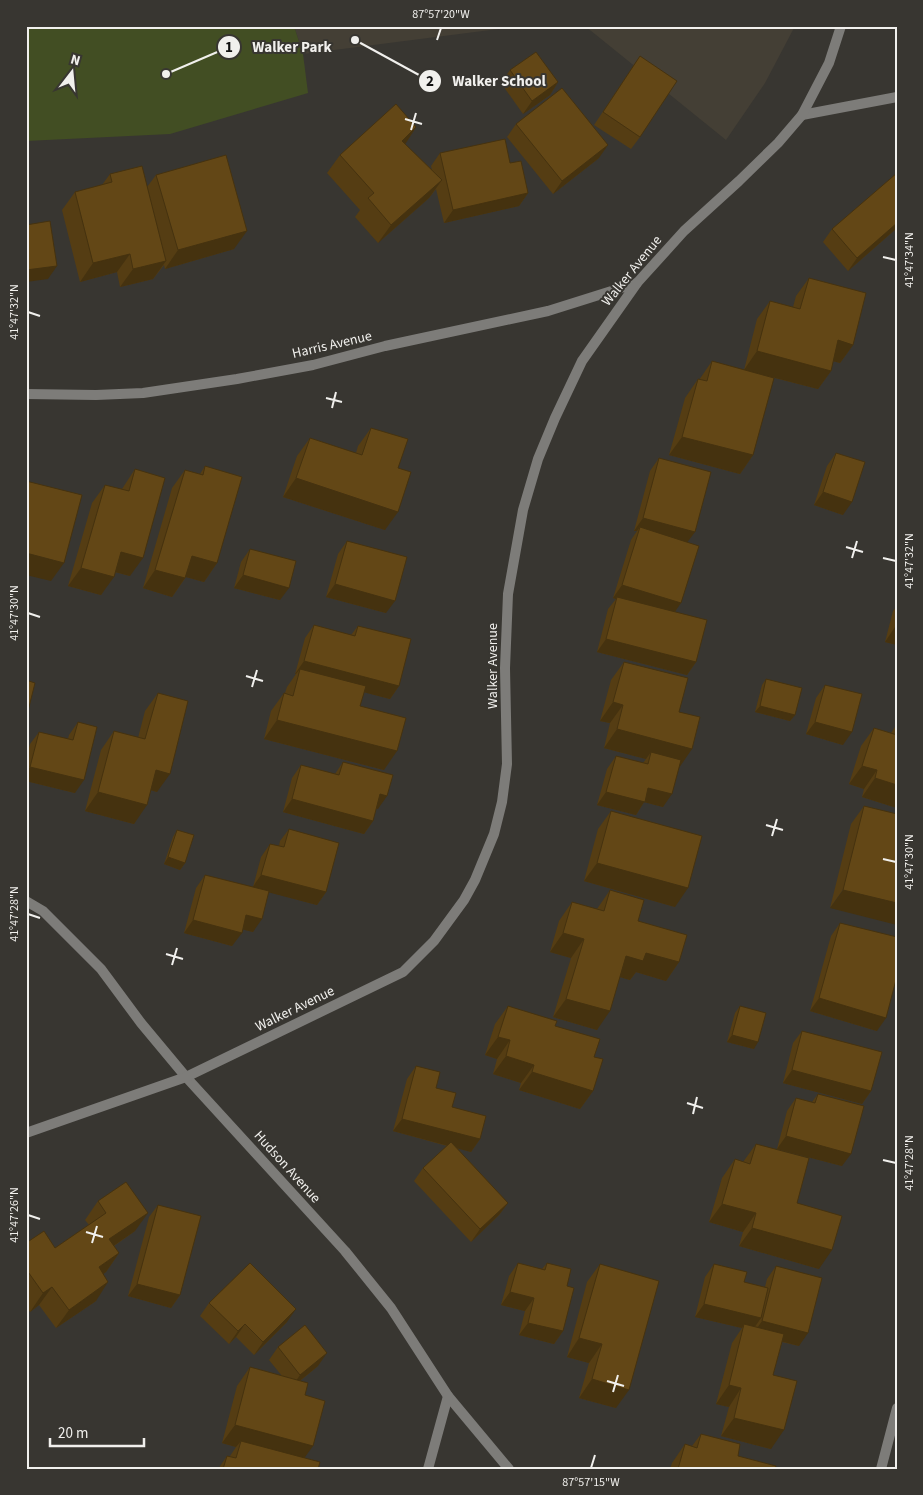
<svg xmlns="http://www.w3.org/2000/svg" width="923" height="1495" viewBox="0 0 923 1495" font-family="'Source Sans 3',sans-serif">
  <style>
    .built { fill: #443f35 }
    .green { fill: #424e23 }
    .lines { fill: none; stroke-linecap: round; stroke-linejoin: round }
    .street { stroke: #7d7c79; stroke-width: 10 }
    .wall { fill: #553d13 }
    .shaded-wall { fill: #45320f }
    .building { fill: #634716; stroke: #45320f }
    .ticks { fill: none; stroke: #f1f0ed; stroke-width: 2 }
    .labels { text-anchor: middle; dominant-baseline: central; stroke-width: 4; stroke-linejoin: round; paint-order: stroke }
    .street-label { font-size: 14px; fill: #f1f0ed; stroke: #383631 }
    .leader { fill: none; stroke: #f1f0ed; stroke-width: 2 }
    .callout-dot { fill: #f1f0ed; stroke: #383631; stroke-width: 2 }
    .mark-label { font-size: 15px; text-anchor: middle; font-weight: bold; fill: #111 }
    .callout-label { font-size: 15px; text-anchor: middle; font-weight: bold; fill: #f1f0ed; stroke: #383631; stroke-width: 4; stroke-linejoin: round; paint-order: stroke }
    .neatline { fill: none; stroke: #f1f0ed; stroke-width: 2 }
    .ticks-label { font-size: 12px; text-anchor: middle; fill: #f1f0ed }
  </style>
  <rect width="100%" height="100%" fill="#383631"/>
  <g class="built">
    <polygon points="294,26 521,26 303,54"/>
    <polygon points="585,26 795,26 765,83 726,140"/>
  </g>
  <polygon class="green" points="26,26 294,26 303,54 308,93 170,134 26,141"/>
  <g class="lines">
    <g class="street">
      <polyline points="802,115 897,97"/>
      <polyline points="26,394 96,395 143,393 237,379 313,365 385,346 548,311 637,283"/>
      <polyline points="26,901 43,911 101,969 141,1023 186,1077 345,1251 391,1308 448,1396 509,1469"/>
      <polyline points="26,1133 186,1077 403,972 434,941 464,900 475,880 494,834 502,802 507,764 505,668 508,594 523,510 538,459 555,418 582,361 637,283 684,231 739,181 778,143 802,115 829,63 841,26"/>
      <polyline points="428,1469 448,1396"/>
      <polyline points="881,1469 897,1408"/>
    </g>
  </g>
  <g class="wall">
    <polygon points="640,56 640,137 631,149 594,125"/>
    <polygon points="510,70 558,82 550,95 523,114 501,83"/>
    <polygon points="516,124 599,158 553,194 507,137"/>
    <polygon points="416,127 405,144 432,170 431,166 440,153 510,163 528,193 519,206 444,223 436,189 429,198 378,243 355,217 360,210 327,173 340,155"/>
    <polygon points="897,173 897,228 848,271 823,242 832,229"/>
    <polygon points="110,174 147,187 156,175 234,249 165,269 164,265 153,279 120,287 117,272 80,282 62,210 75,192 102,185"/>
    <polygon points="809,278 853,345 840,363 833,361 831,371 818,389 747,371 753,455 740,474 669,455 685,398 698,379 699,380 712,361 744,370 757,319 770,301 793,307 796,296"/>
    <polygon points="371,428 398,468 385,530 283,497 297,456 310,438 356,453 358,446"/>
    <polygon points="836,453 843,515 814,505 827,466"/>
    <polygon points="659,458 687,542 675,612 696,662 687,675 597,652 608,609 616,599 613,598 631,540 637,531 634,531 650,471"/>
    <polygon points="205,466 217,563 204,582 186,577 172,597 143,588 172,488 185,470 200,474"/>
    <polygon points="135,469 130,576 115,572 101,595 68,586 92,503 105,485 122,489"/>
    <polygon points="347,541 386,613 326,597 338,554"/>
    <polygon points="250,549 280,600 234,588 241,562"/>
    <polygon points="897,606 897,645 885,642 893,611"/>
    <polygon points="314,625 351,635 358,626 399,686 390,699 364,692 360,706 384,770 264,739 271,711 284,693 285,693 287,687 296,674 295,674 305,638"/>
    <polygon points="624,662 679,712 679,768 663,807 644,802 636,815 597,805 607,769 616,756 643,763 646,759 604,748 610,723 600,721 611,680"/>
    <polygon points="766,679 795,715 790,721 755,712 762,685"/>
    <polygon points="825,685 843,745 806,734 816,698"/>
    <polygon points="158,693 157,792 151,790 134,824 85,811 101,750 114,731 138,738 145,711"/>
    <polygon points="78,722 75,793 26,781 26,759 30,744 39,732 68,739 69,735"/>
    <polygon points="897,724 897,808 862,797 864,789 849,784 861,746 874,728 891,733"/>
    <polygon points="343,762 378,809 376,808 373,821 364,834 283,812 292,778 301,765 335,774"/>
    <polygon points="864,806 897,814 830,908 851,824"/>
    <polygon points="611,811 675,907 584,881 598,829"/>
    <polygon points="289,829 326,892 317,905 269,892 253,932 242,929 232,946 184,933 196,888 205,875 253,887 261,857 270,844 279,846 280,841"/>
    <polygon points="177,830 185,863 180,870 164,864 173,837"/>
    <polygon points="610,890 638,921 679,962 666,981 636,972 630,980 620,977 597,1030 553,1017 571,958 550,952 559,921 572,902 597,909"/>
    <polygon points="840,923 877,1031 810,1011 831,936"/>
    <polygon points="508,1006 555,1026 594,1057 593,1091 580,1109 519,1090 521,1083 493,1074 497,1059 485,1055 495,1024"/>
    <polygon points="740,1006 754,1049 727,1042 735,1013"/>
    <polygon points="802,1031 871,1091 862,1104 783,1083 793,1043"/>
    <polygon points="416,1066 480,1139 471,1152 457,1148 508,1203 499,1215 471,1242 414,1181 423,1168 447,1146 393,1131 407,1079"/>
    <polygon points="818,1094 842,1166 777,1149 787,1111 796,1098 812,1102"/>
    <polygon points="756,1144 797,1203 819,1269 739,1246 743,1232 709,1222 722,1178 735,1159 743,1162"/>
    <polygon points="98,1201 135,1231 114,1246 119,1253 106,1272 103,1274 96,1301 56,1328 39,1305 30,1312 26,1306 26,1243 55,1248 89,1225 85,1220"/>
    <polygon points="158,1205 180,1295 171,1308 128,1296 149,1217"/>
    <polygon points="518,1263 542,1269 547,1263 567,1286 563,1331 554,1344 519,1335 525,1311 501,1305 509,1276"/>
    <polygon points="600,1264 616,1408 579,1398 589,1363 567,1357 587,1282"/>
    <polygon points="714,1264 744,1282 765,1287 767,1279 776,1266 799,1346 782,1342 773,1375 771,1449 721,1436 729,1407 716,1404 732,1343 742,1328 695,1317 705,1277"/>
    <polygon points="209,1303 287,1322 254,1355 236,1337 229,1344 200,1316"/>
    <polygon points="278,1347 318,1366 300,1381 305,1395 305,1458 318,1469 218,1469 227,1456 230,1456 236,1447 222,1443 237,1386 250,1367 282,1376 269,1360"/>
    <polygon points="701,1434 738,1456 775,1469 670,1469 672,1463 685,1444 692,1446"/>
  </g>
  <g class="shaded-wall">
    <polygon points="558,82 550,95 523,114 532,101"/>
    <polygon points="416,127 404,146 402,141"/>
    <polygon points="608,145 599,158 553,194 562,181"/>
    <polygon points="442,180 429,198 378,243 391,225"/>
    <polygon points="528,193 519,206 444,223 453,210"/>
    <polygon points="897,223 897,228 848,271 857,258"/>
    <polygon points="247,231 234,249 165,269 178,250"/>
    <polygon points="130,254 117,272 80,282 93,263"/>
    <polygon points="166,261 153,279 120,287 133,269"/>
    <polygon points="57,266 48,279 26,282 26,270"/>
    <polygon points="838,340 853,345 840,363 825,359"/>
    <polygon points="757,351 831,371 818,389 744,370"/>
    <polygon points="682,437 753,455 740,474 669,455"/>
    <polygon points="296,478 398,512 385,530 283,497"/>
    <polygon points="823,492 852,502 843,515 814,505"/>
    <polygon points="643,518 695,532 686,544 640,527 637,531 634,531"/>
    <polygon points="121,552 143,558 130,576 108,570"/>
    <polygon points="26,553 64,563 51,581 26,575"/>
    <polygon points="192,556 217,563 204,582 179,575"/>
    <polygon points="81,568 114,577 101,595 68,586"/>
    <polygon points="155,570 185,578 172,597 143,588"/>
    <polygon points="243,575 289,588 280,600 234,588"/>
    <polygon points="335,584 395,601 386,613 326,597"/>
    <polygon points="622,585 681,603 672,616 617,597 616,599 613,598"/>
    <polygon points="897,624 897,645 885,642"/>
    <polygon points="606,639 696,662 687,675 597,652"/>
    <polygon points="304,661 399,686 390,699 298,675 300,669 296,674 295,674"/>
    <polygon points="613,702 623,705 610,723 600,721"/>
    <polygon points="760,706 795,715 790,721 755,712"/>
    <polygon points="277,720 397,751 384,770 264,739"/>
    <polygon points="815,722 852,732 843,745 806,734"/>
    <polygon points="617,729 692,749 679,768 651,752 646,759 604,748"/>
    <polygon points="862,766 877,770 864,789 849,784"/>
    <polygon points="30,767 84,780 75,793 26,781 26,772"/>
    <polygon points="156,770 170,774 157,792 144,788"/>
    <polygon points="875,778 897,785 897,808 862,797"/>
    <polygon points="648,788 672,794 663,807 644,802 636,815 597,805 606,792"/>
    <polygon points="98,792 147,805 134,824 85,811"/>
    <polygon points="380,794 387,796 378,809 371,807"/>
    <polygon points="292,799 373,821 364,834 283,812"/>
    <polygon points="168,857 185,863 180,870 164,864"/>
    <polygon points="597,863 688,888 675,907 584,881"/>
    <polygon points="261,875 326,892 317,905 252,888"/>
    <polygon points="843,890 897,903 897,925 830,908"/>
    <polygon points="246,915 262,919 253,932 237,928"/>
    <polygon points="193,920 242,933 232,946 184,933"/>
    <polygon points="563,933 584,939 571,958 550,952"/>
    <polygon points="646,953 679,962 666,981 636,972 630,980 613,975 626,956"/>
    <polygon points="819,998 886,1018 877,1031 810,1011"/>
    <polygon points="566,999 610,1011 597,1030 553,1017"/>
    <polygon points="732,1035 758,1042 754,1049 727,1042"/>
    <polygon points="498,1037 510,1040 497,1059 485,1055"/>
    <polygon points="506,1056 534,1065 521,1083 493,1074"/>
    <polygon points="792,1070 871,1091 862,1104 783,1083"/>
    <polygon points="532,1072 593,1091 580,1109 519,1090"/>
    <polygon points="402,1119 480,1139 471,1152 393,1131"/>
    <polygon points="786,1136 851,1154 842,1166 777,1149"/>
    <polygon points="508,1203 499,1215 471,1242 480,1229"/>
    <polygon points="722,1204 756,1213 743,1232 709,1222"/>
    <polygon points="148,1213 135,1231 96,1258 109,1239"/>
    <polygon points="752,1228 832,1250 819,1269 739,1246"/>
    <polygon points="119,1253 106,1272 86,1286 99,1267"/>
    <polygon points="108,1282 96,1301 56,1328 69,1310"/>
    <polygon points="137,1284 180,1295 171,1308 128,1296"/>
    <polygon points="52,1287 39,1305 30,1312 43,1293"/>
    <polygon points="510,1292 534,1298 525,1311 501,1305"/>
    <polygon points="704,1304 761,1318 752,1331 744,1324 742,1328 695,1317"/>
    <polygon points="296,1309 287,1322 254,1355 263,1342"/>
    <polygon points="762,1321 808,1333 799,1346 753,1334"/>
    <polygon points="528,1323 563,1331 554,1344 519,1335"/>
    <polygon points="245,1324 236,1337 229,1344 238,1331"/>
    <polygon points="579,1338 602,1344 589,1363 567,1357"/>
    <polygon points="327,1353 318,1366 291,1388 300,1375"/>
    <polygon points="592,1379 629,1390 616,1408 579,1398"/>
    <polygon points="729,1385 741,1388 729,1407 716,1404"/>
    <polygon points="734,1418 784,1430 771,1449 721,1436"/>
    <polygon points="235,1425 313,1446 300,1464 241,1441 236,1447 222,1443"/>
  </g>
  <g class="building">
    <polygon points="536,52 558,82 532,101 510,70"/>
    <polygon points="640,56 677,81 640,137 603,112"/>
    <polygon points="562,88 608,145 562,181 516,124"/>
    <polygon points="396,104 416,127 402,141 442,180 391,225 368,198 374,193 340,155"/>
    <polygon points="505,139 510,163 521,161 528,193 453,210 440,153"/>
    <polygon points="226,155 247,231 178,250 156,175"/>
    <polygon points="142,166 166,261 133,269 130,254 93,263 75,192 112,182 110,174"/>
    <polygon points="897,173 897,223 857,258 832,229"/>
    <polygon points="50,221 57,266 26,270 26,225"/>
    <polygon points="809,278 866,293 853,345 838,340 831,371 757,351 770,301 800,309"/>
    <polygon points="712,361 774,378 753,455 682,437 698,379 707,381"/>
    <polygon points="371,428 408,439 398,468 411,472 398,512 296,478 310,438 362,455"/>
    <polygon points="836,453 865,462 852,502 823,492"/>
    <polygon points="659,458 711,472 695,532 643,518"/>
    <polygon points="205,466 242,477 217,563 192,556 185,578 155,570 185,470 203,475"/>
    <polygon points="135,469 165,478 143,558 121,552 114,577 81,568 105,485 129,491"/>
    <polygon points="26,481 82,495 64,563 26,553"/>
    <polygon points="640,527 699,546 681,603 622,585"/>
    <polygon points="347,541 407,557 395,601 335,584"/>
    <polygon points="250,549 296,561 289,588 243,575"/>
    <polygon points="617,597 707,620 696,662 606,639"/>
    <polygon points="314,625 355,636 358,626 411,639 399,686 304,661"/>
    <polygon points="624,662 688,678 679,712 700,717 692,749 617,729 623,705 613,702"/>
    <polygon points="300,669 366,686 360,706 406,718 397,751 277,720 284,693 293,696"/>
    <polygon points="766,679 802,688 795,715 760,706"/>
    <polygon points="26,680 35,683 26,719"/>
    <polygon points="825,685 862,694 852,732 815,722"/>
    <polygon points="158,693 188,701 170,774 156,770 147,805 98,792 114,731 145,739"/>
    <polygon points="78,722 97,727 84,780 30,767 39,732 73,740"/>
    <polygon points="874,728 897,735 897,785 875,778 877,770 862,766"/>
    <polygon points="651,752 681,760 672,794 648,788 645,802 606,792 616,756 648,764"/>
    <polygon points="343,762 393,775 387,796 380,794 373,821 292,799 301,765 339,775"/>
    <polygon points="864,806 897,814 897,903 843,890"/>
    <polygon points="611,811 702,836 688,888 597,863"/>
    <polygon points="289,829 339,843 326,892 261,875 270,844 284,847"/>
    <polygon points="177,830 194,835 185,863 168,857"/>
    <polygon points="205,875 269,891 262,919 246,915 242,933 193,920"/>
    <polygon points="610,890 644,900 638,921 687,935 679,962 646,953 643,961 626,956 610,1011 566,999 584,939 563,933 572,902 604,911"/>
    <polygon points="840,923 897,937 897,976 886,1018 819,998"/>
    <polygon points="508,1006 557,1021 555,1026 600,1039 594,1057 603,1059 593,1091 532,1072 534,1065 506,1056 510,1040 498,1037"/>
    <polygon points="740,1006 766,1013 758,1042 732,1035"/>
    <polygon points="802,1031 882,1052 871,1091 792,1070"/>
    <polygon points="416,1066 440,1072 436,1088 456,1093 452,1107 486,1116 480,1139 402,1119"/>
    <polygon points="818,1094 864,1106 851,1154 786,1136 796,1098 815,1103"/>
    <polygon points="451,1142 508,1203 480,1229 423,1168"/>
    <polygon points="756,1144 809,1158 797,1203 842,1216 832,1250 752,1228 756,1213 722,1204 735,1159 750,1164"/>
    <polygon points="126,1182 148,1213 109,1239 119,1253 99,1267 108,1282 69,1310 52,1287 43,1293 26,1269 26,1243 44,1231 55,1248 106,1213 98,1201"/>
    <polygon points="158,1205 201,1216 180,1295 137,1284"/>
    <polygon points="250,1263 296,1309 263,1342 245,1324 238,1331 209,1303"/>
    <polygon points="518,1263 545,1270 547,1263 571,1269 567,1286 574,1288 563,1331 528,1323 534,1298 510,1292"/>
    <polygon points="600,1264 659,1281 629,1390 592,1379 602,1344 579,1338"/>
    <polygon points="714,1264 747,1272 744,1282 768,1288 761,1318 704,1304"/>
    <polygon points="776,1266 822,1278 808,1333 762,1321"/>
    <polygon points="744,1324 784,1334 773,1375 797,1381 784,1430 734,1418 741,1388 729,1385"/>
    <polygon points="305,1325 327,1353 300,1375 278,1347"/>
    <polygon points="250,1367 308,1383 305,1395 325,1401 313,1446 235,1425"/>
    <polygon points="701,1434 740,1444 738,1456 776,1466 775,1469 678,1469 685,1444 697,1448"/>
    <polygon points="241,1441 320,1462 318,1469 223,1469 227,1456 236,1458"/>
  </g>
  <path class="ticks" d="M437,40L441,28M405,119L422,124M411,130L416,113M883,257L896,260M28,312L40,316M326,398L342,402M332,408L336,392M846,547L863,552M852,558L857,541M883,558L896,561M28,613L40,617M246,676L263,681M252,687L257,670M766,825L783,830M772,836L777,819M883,859L896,862M28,914L40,918M166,954L183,959M172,965L177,948M687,1103L703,1108M693,1114L697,1097M883,1160L896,1163M28,1215L40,1219M86,1232L103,1237M92,1243L97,1226M607,1381L624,1386M613,1392L618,1375M591,1468L595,1455"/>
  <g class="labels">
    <g class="street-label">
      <text transform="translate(632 271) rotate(-51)">Walker Avenue</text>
      <text transform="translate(332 345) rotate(-13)">Harris Avenue</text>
      <text transform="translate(493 666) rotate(-90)">Walker Avenue</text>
      <text transform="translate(295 1009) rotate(-26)">Walker Avenue</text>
      <text transform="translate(287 1167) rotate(48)">Hudson Avenue</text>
    </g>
  </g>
  <path class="leader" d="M166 74L229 47M355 40L430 81"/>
  <g class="callout-dot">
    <circle cx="166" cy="74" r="5"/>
    <circle cx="355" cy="40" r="5"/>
    <circle cx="229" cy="47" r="12"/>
    <circle cx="430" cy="81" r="12"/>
  </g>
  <g class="mark-label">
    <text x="229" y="52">1</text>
    <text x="430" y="86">2</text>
  </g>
  <g class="callout-label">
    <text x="292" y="52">Walker Park</text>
    <text x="499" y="86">Walker School</text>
  </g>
  <rect width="923" height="1495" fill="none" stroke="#383631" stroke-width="55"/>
  <g transform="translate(72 72) rotate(16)" stroke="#383631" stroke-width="4" paint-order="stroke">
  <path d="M0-4L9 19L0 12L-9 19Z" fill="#f1f0ed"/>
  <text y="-8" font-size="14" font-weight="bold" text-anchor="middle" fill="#f1f0ed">N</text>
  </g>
  <path d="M50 1438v8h94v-8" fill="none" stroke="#f1f0ed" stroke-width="2.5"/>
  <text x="58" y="1438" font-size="15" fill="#f1f0ed" stroke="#383631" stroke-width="4" paint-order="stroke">20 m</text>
  <rect x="28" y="28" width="868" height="1440" class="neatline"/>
  <g class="ticks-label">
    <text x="441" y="18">87°57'20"W</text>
    <text transform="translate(909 260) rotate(-90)" y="4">41°47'34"N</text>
    <text transform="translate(14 312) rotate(-90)" y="4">41°47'32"N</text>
    <text transform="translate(909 561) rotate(-90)" y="4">41°47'32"N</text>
    <text transform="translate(14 613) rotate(-90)" y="4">41°47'30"N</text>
    <text transform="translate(909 862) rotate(-90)" y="4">41°47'30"N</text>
    <text transform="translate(14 914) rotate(-90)" y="4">41°47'28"N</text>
    <text transform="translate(909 1163) rotate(-90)" y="4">41°47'28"N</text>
    <text transform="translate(14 1215) rotate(-90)" y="4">41°47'26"N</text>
    <text x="591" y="1486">87°57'15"W</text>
  </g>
</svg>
